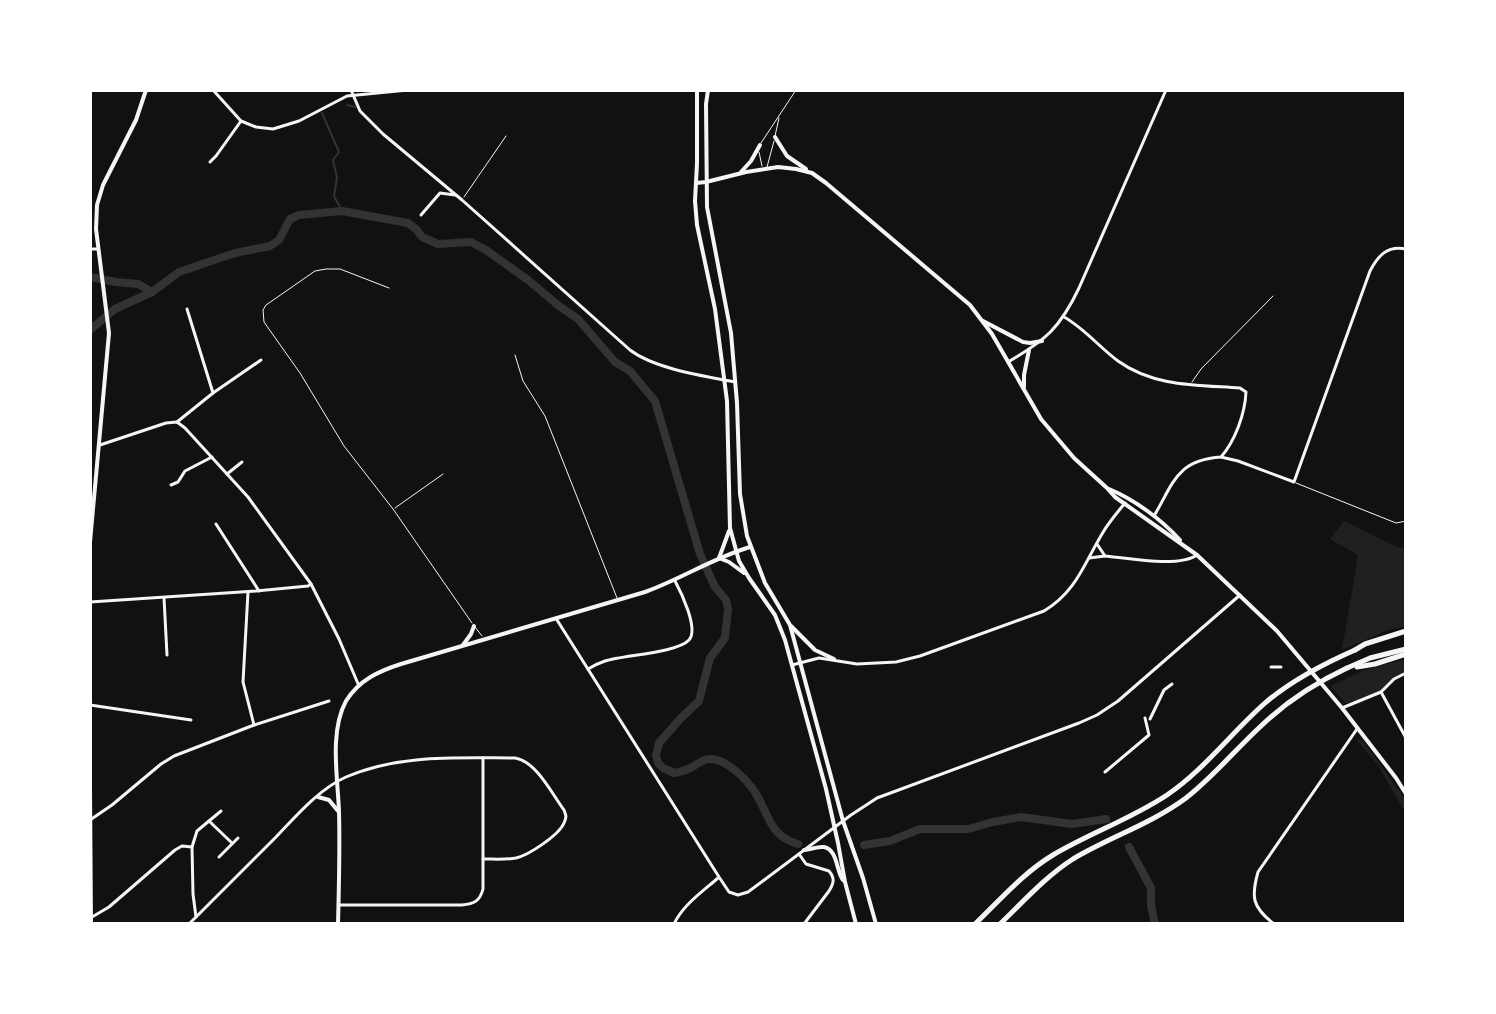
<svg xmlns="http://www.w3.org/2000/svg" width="1496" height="1014" viewBox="0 0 1496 1014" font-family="'DM Sans',sans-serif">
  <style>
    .green { fill: #202020 }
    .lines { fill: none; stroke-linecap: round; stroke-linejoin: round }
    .stream { stroke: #333; stroke-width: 2 }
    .river { stroke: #333; stroke-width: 8 }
    .service { stroke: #f5f5f5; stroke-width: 1 }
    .minor { stroke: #f5f5f5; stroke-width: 3 }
    .tertiary { stroke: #f5f5f5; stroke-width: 4 }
    .secondary { stroke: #f5f5f5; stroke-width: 4 }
    .trunk { stroke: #f5f5f5; stroke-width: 5 }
    .motorway { stroke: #f5f5f5; stroke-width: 5 }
  </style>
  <rect width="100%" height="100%" fill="#111"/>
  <g class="green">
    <polygon points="1344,521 1395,546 1406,549 1406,626 1388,630 1342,650 1358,555 1330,539"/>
    <path d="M1406,659V673C1397,677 1392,684 1384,690C1373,698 1358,703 1345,703L1331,686L1362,671Z"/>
    <polygon points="1356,739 1362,740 1401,793 1406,801 1406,814 1379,767"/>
  </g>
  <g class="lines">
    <g class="stream">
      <polyline points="347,105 355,107"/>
      <polyline points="322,113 339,152 333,160 337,178 334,196 342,211"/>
    </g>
    <g class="river">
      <path d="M90,277L116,282L138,284L152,292L179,272L235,253L270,246L279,240L290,219L299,215L342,211L408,223L417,230L422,237L438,244L471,242L486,250L528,280L559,306L578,319L615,362L630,371L655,401L700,554L715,587L726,600L728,609L725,638L710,658L699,701L680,719L659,743L656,755L658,763L663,768L674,773C680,772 687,770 692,767C698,764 703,759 709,759C726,758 746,779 755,792C769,814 769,836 798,844"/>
      <polyline points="90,330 115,309 152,292"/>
      <polyline points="864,845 890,841 920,829 968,829 993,822 1021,817 1072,824 1106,819"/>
      <polyline points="1129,847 1151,888 1151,905 1155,924"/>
    </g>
    <g class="service">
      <polyline points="775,136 779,118"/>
      <polyline points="761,143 796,90"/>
      <polyline points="759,152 762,166"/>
      <polyline points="767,167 774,141"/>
      <polyline points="464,197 506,136"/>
      <polyline points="389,288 340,269 326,269 315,271 266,305 263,310 264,322 300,373 344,446 393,509 472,623"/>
      <polyline points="515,355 523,381 545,416 617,598"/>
      <polyline points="1192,382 1201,369 1273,296"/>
      <polyline points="1296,483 1396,523 1406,521"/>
      <polyline points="395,508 443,474"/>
      <polyline points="475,627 482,636"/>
    </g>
    <g class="minor">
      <polyline points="213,90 241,121 256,127 273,129 299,121 347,96 408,90"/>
      <path d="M351,90L360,111L383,134L462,200L630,350C655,369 704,376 735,382"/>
      <polyline points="210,162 216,156 241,121"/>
      <polyline points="421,215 440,193 455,195"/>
      <polyline points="90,249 98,249"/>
      <polyline points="187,309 213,393"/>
      <path d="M1064,317C1084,328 1099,347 1118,361C1154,387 1198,385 1240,388L1246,392C1245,414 1235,441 1221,457C1177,460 1174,482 1154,516"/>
      <path d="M1008,362C1046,340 1060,328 1079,288L1166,90"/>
      <polyline points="177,422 213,393 261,360"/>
      <polyline points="100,445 166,423 177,422 185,428 248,497 311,584 339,639 359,686"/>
      <path d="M1221,457L1238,461L1294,482L1370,271C1378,256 1387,245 1406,249"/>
      <polyline points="227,474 242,462"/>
      <polyline points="171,485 178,482 185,471 212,457"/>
      <polyline points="216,524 259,591"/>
      <path d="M1097,544L1105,556C1128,558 1178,568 1197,555"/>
      <polyline points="1089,558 1105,556"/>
      <polyline points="248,592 243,682 254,725"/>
      <polyline points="164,598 167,655"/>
      <polyline points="90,602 256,591 308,586 311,584"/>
      <polyline points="557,620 719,877 729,892 738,895 748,892 851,815 877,798 1079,723 1097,715 1118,701 1240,595"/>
      <path d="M792,665L819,658L857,664L896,662L920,656L1044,611C1076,592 1084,564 1102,534C1108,523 1117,513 1125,503"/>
      <polyline points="1271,667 1281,667"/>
      <path d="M588,669C593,666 599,663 605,661C623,655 677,653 689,640C699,629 681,592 675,581"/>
      <polyline points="1381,692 1406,738"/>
      <polyline points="90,705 191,720"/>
      <polyline points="1342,708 1381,692 1394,679 1406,673"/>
      <polyline points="1150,719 1164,690 1172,684"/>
      <polyline points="1105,772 1149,735 1145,718"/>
      <polyline points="90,820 112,805 161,764 174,756 254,725 329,701"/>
      <polyline points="209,821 232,843"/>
      <polyline points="192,847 197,831 221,811"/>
      <path d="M799,854L806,864L829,871C835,878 834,883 829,891L804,924"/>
      <polyline points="219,857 238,838"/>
      <path d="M339,905H462C474,904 480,901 483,889V758"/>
      <polyline points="92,917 109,907 175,850 182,846 192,847 193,894 196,917"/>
      <path d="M189,924C218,895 247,866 276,837C296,816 319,789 346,777C400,754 458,758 515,758C536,761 552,794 564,810C566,816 567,816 564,823C559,835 529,855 516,858C506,860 494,859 483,859"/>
      <path d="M674,924C683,905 702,892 718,878"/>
      <path d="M1274,924C1252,907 1251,897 1258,872L1357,729"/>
    </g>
    <g class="tertiary">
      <polyline points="775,137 787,156 806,169"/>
      <polyline points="741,172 751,161 760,145"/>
      <polyline points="696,183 706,182 746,172 778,167 796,169 812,173 826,183 970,305 992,334 1041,419 1074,458 1107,488 1115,497 1197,555 1277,631 1342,708 1396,778 1406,794"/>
      <polyline points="983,321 1023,342 1030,343 1042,341"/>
      <polyline points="1024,387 1024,375 1029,350"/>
      <path d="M1109,489C1135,500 1161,519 1180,540"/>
      <polyline points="90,542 109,333 96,229 97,205 103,185 136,120 146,90"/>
      <polyline points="463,645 471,634 474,626"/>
      <polyline points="90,788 91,924"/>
      <polyline points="318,797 329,800 338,811"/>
      <path d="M338,924C339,887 340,849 339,812C338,779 329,732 346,701C359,680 379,671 401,664L645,592C681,579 713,558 750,547"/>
    </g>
    <g class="secondary">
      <polyline points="697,90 697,163 695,201 697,225 715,309 727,401 730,528 739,561 749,578 775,615 785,640 826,789 838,843 845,882 856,924"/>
      <polyline points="708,90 706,104 707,207 731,333 737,403 740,494 747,536 765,583 790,625 843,821 863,878 876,924"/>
      <polyline points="729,531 719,558 729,562 744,573"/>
      <polyline points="791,626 815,650 834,659"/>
      <path d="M804,850C811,850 817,846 824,847C838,850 836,871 843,880"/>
    </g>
    <g class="trunk">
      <path d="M975,924C1000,900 1023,873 1053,855C1090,833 1131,819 1167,795C1204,770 1231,733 1265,703C1292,680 1323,664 1355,650"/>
      <path d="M1000,924C1024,901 1045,877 1073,859C1110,837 1151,824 1186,798C1213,777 1236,749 1261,726C1286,702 1315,683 1347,668"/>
    </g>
    <g class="motorway">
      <polyline points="1355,650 1365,644 1406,631"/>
      <polyline points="1357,667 1375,664 1406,654"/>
      <polyline points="1347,668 1370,658 1406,649"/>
    </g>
  </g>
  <rect width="1496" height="1014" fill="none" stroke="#ffffff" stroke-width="184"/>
</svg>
